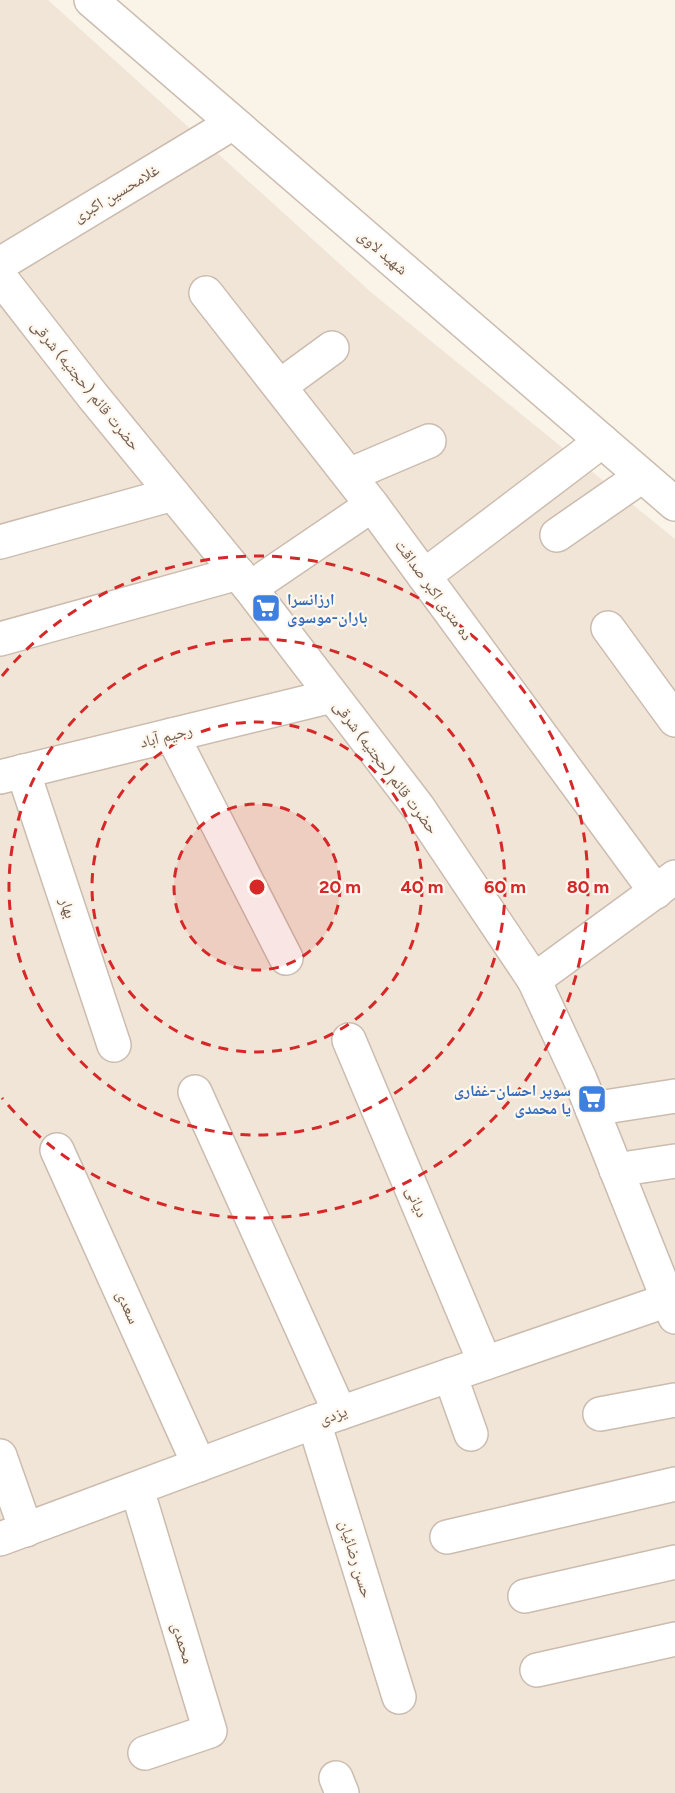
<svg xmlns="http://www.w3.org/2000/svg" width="675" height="1793" viewBox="0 0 675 1793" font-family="Figtree,'Noto Naskh Arabic',sans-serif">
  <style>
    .residential { fill: #f1e5d7 }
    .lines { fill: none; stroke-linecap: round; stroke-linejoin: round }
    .minor-casing { stroke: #cbbcaf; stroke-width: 36 }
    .minor { stroke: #fff; stroke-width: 33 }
    .ring { fill: none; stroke: #d62828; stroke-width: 3; stroke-dasharray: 10 8 }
    .labels { text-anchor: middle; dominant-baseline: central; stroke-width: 4.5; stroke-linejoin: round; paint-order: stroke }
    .street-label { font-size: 16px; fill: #725b4f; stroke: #fdf7ee }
    .shop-label { font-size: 16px; font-weight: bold; fill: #366cbe; stroke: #fdf7ee; text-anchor: start }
    .centre { fill: #d62828; stroke: #fdf7ee; stroke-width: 3 }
    .ring-label { font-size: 18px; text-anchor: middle; font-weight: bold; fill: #d62828; stroke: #fdf7ee; stroke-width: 4.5; stroke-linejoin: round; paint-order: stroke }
  </style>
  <rect width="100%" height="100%" fill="#faf3e8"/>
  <polygon class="residential" points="0,0 48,0 373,294 675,539 675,1793 0,1793"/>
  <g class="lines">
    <g class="minor-casing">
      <g id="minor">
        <polyline points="91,0 675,504"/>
        <polyline points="0,264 233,123"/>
        <polyline points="0,277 92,395 250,588 418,807 534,980 580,1079 675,1317"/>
        <polyline points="206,293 372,505 656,892"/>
        <polyline points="280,386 332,348"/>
        <polyline points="349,475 429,441"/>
        <polyline points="557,535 642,476"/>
        <polyline points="0,542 173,494"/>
        <polyline points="424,576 602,441"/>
        <polyline points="250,588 372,505"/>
        <polyline points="608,628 675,720"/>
        <polyline points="0,639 238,573"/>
        <polyline points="172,735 286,958"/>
        <polyline points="23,771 114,1045"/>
        <polyline points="0,777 332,696"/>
        <polyline points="534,980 675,877"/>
        <polyline points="349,1040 485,1363"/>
        <polyline points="195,1092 340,1413"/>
        <polyline points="592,1109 675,1096"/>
        <polyline points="57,1150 199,1465"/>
        <polyline points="616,1170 675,1161"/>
        <polyline points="450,1375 471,1434"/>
        <polyline points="600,1414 675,1400"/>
        <polyline points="314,1422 399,1697"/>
        <polyline points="0,1456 26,1530"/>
        <polyline points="137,1489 210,1731 145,1753"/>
        <polyline points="447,1537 675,1484"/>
        <polyline points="0,1539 314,1422 668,1300"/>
        <polyline points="525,1596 675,1562"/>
        <polyline points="537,1670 675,1639"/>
        <polyline points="336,1778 342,1793"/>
      </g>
    </g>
    <use href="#minor" class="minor"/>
  </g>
  <circle cx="257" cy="887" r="83" fill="#d62828" fill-opacity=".12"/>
  <g class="ring">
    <circle cx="257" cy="887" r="83"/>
    <circle cx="257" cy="887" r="165"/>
    <circle cx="257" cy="887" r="248"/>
    <path d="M2 676A331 331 0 1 1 2 1098"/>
  </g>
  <defs>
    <g id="supermarket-square" transform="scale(1.5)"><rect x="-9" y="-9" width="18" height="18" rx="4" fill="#3f7fe0" stroke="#fdf7ee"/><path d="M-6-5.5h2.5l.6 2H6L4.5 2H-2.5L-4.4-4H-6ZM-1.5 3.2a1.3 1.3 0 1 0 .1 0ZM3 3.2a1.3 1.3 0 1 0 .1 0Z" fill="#fff"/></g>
  </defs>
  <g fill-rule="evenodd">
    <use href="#supermarket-square" x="266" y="608"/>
    <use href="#supermarket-square" x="592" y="1099"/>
  </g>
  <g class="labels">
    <g class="street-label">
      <text transform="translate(116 193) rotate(-31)">غلامحسین اکبری</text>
      <text transform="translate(383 252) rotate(41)">شهید لاوی</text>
      <text transform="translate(86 385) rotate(51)">حضرت قائم (حجتیه) شرقی</text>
      <text transform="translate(434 590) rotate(54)">ده متری اکبر صداقت</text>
      <text transform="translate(166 736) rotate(-14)">رحیم آباد</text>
      <text transform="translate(386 767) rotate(53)">حضرت قائم (حجتیه) شرقی</text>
      <text transform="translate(68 908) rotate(72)">بهار</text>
      <text transform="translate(417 1202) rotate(67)">دیانی</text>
      <text transform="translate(128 1307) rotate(66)">سعدی</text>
      <text transform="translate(333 1415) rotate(-19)">یزدی</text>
      <text transform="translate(356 1559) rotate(73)">حسن رضائیان</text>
      <text transform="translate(183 1643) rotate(73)">محمدی</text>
    </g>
    <g class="shop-label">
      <text x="287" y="599">ارزانسرا<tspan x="287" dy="18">باران-موسوی</tspan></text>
      <text x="571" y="1090" text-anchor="end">سوپر احسان-غفاری<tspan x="571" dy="18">یا محمدی</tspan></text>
    </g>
  </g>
  <circle cx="257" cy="887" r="9" class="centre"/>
  <g class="ring-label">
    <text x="340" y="893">20 m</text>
    <text x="422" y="893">40 m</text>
    <text x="505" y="893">60 m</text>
    <text x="588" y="893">80 m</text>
  </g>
</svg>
